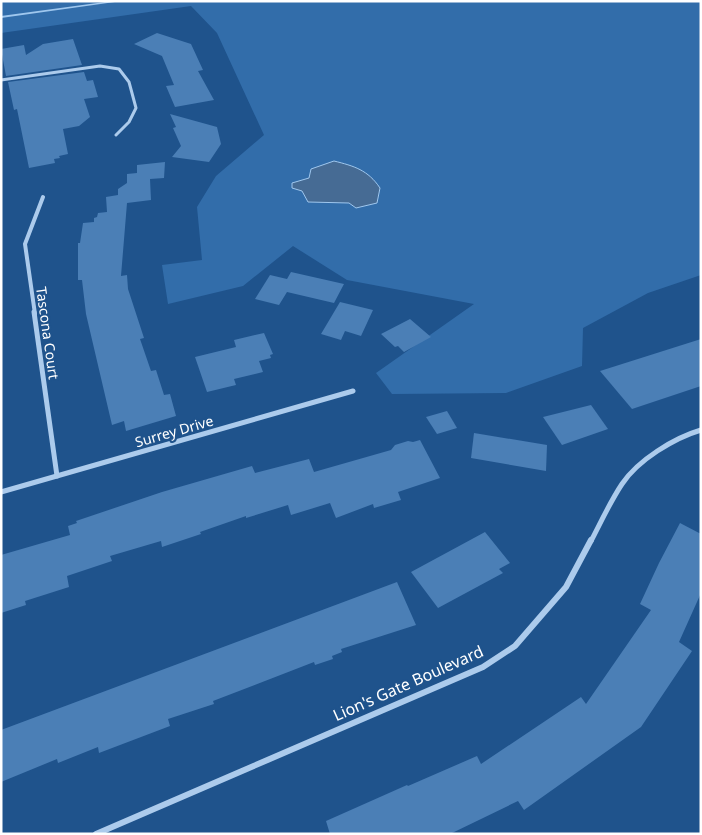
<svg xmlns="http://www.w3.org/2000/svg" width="702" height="835" viewBox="0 0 702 835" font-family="'Noto Sans',sans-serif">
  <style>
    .green { fill: #326daa }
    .water { fill: #466b94; stroke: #9fc7ee }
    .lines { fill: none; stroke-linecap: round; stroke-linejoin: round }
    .stream { fill: #9fc7ee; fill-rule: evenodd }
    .building { fill: #4b7fb6 }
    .street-far3 { stroke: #accbec; stroke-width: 3 }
    .street-far2 { stroke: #accbec; stroke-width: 4 }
    .street-far1 { stroke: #accbec; stroke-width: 5 }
    .street { stroke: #accbec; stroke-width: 6 }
    .labels { text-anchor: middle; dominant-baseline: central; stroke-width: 4.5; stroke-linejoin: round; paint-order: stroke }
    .street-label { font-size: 14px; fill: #fff; stroke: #1f538c }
    .near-street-label { font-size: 16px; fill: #fff; stroke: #1f538c }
  </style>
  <rect width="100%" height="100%" fill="#1f538c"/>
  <polygon class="green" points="1,1 701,1 701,275 648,293 583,328 582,366 506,393 392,394 376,373 474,304 347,280 293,246 243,286 168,304 162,265 202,260 197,207 216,176 264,135 217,33 191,6 1,33"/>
  <path class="water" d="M334,161C354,166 368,170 380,188L377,203L356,208L349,203L308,202L302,191L292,188V183L309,178L311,169Z"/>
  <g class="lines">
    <polygon class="stream" points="112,1 122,1 1,18 1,16"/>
  </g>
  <g class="building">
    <polygon points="157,33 191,44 203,70 198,71 214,100 175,107 166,86 174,85 162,56 134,44"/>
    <polygon points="73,39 82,65 6,76 1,49 24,45 26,55 43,44"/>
    <polygon points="84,72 87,81 93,80 98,97 84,99 90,117 79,126 63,129 68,154 59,156 60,158 54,159 55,163 29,168 17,109 14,110 8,82"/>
    <polygon points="170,114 217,127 221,144 209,162 172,157 181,146 173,128 176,127"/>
    <polygon points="165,162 164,178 150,179 151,200 127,203 121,276 127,275 128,289 144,338 140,339 151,371 156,370 164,395 170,394 176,416 126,431 124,421 112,425 86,314 82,280 78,280 78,243 80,243 83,223 94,222 94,218 97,217 98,213 107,212 106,197 118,195 118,189 127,183 127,174 137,173 137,165"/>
    <polygon points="291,272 344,284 334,303 287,292 279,305 255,299 270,275 287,279"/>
    <polygon points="340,302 373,310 361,336 345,331 341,340 321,334"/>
    <polygon points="410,319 431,337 404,352 398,346 395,347 381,334"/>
    <polygon points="264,333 273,354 270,355 271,358 259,361 263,372 234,379 236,385 207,392 195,357 236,347 234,340"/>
    <polygon points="701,339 701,386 632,409 600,371"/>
    <polygon points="591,405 608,429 562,445 543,417"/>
    <polygon points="447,411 457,428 437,434 426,417"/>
    <polygon points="474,433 547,445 546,471 471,458"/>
    <polygon points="420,440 440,478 398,492 401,500 374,508 373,504 336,518 330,503 291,515 288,505 246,518 246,516 200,532 201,534 162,547 161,541 110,556 112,561 67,576 69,587 25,601 26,605 1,613 1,555 70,535 68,526 77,523 76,521 162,492 252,466 255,473 309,459 314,472 391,450 395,445 408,441 413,442"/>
    <polygon points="680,523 701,534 701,593 679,642 692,651 641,727 524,810 518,801 450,834 330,834 326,821 407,785 408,786 477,756 481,764 581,697 586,704 651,610 640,604 659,563"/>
    <polygon points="485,532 510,563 499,569 503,573 438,608 411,572"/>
    <polygon points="397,582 416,625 341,649 342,652 332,656 333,659 315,665 314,662 213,701 214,704 168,719 170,726 99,753 98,747 58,763 57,759 1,782 1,730"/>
  </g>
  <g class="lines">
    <polyline class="street-far3" points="1,80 100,66 119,69 129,82 136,108 129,122 116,135"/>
    <polyline class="street-far2" points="35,314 25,244 43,197"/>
    <g class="street-far1">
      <polyline points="34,312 57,476"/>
      <polyline points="1,492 353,391"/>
      <path d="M591,541C601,522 610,502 622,484C638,460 674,438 701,430"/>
    </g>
    <polyline class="street" points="96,834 483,667 515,646 566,587 591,540"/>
  </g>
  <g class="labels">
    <g class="street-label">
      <text transform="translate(48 333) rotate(82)">Tascona Court</text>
      <text transform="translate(174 431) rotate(-16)">Surrey Drive</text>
    </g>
    <g class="near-street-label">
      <text transform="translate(408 683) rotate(-24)">Lion's Gate Boulevard</text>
    </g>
  </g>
  <rect width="702" height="835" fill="none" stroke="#ffffff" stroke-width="5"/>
</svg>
